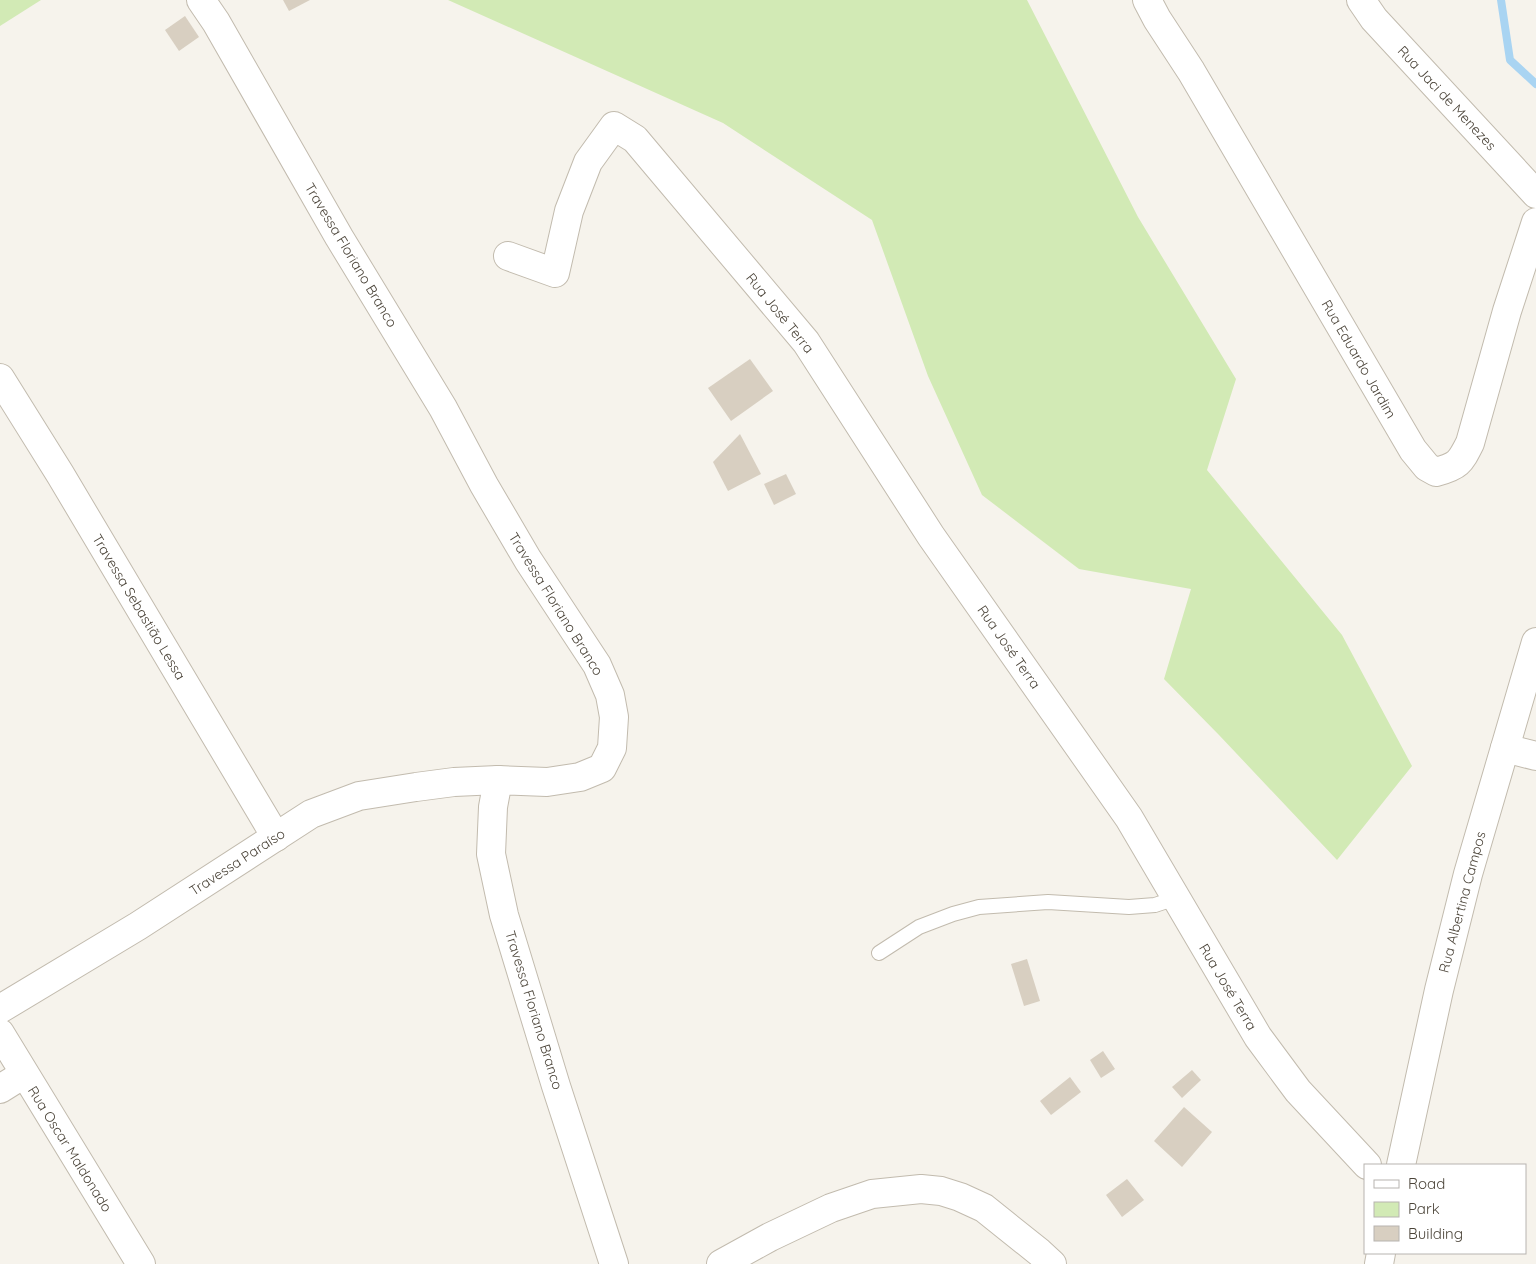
<svg xmlns="http://www.w3.org/2000/svg" width="1536" height="1264" viewBox="0 0 1536 1264" font-family="Quicksand,sans-serif">
  <style>
    .green { fill: #d2eab5 }
    .lines { fill: none; stroke-linecap: round; stroke-linejoin: round }
    .stream { stroke: #a9d4f2; stroke-width: 8 }
    .building { fill: #d8cfc1 }
    .service-casing { stroke: #c2bbae; stroke-width: 16 }
    .minor-casing { stroke: #c2bbae; stroke-width: 30 }
    .service { stroke: #fff; stroke-width: 14 }
    .minor { stroke: #fff; stroke-width: 28 }
    .labels { text-anchor: middle; dominant-baseline: central; stroke-width: 4; stroke-linejoin: round; paint-order: stroke }
    .street-label { font-size: 14px; fill: #4b4439; stroke: #fff }
  </style>
  <rect width="100%" height="100%" fill="#f6f3ec"/>
  <g class="green">
    <polygon points="0,0 41,0 0,26"/>
    <polygon points="448,0 1027,0 1138,217 1236,379 1207,470 1342,635 1412,766 1337,860 1219,735 1164,679 1191,589 1079,569 982,495 928,376 872,220 723,123"/>
  </g>
  <g class="lines">
    <polyline class="stream" points="1501,0 1510,60 1536,84"/>
  </g>
  <g class="building">
    <polygon points="283,0 310,0 289,11"/>
    <polygon points="185,16 199,37 179,51 165,30"/>
    <polygon points="750,359 773,391 731,421 708,388"/>
    <polygon points="740,434 761,474 728,491 713,462"/>
    <polygon points="786,474 796,494 774,505 764,484"/>
    <polygon points="1027,959 1040,1001 1024,1006 1011,964"/>
    <polygon points="1103,1051 1115,1069 1101,1078 1090,1060"/>
    <polygon points="1192,1070 1201,1080 1182,1098 1172,1087"/>
    <polygon points="1070,1077 1081,1092 1051,1115 1040,1101"/>
    <polygon points="1184,1107 1212,1132 1182,1167 1154,1141"/>
    <polygon points="1127,1179 1144,1200 1122,1217 1106,1195"/>
  </g>
  <g class="lines">
    <g class="service-casing">
      <polyline id="service" points="879,953 919,927 953,914 979,907 1048,902 1129,907 1155,905 1176,898"/>
    </g>
    <g class="minor-casing">
      <g id="minor">
        <polyline points="201,0 216,22 339,237 443,408 484,485 528,560 597,665 610,695 614,717 612,748 602,768 580,777 547,782 498,780 493,807 491,854 504,915 556,1086 614,1264"/>
        <path d="M1147,0L1157,19L1191,71L1413,450L1427,467L1436,472C1458,466 1460,463 1470,443L1507,311L1536,222"/>
        <polyline points="1361,0 1374,19 1536,194"/>
        <polyline points="508,256 555,273 569,211 588,162 614,126 635,139 806,342 931,536 1129,818 1258,1037 1298,1091 1367,1165"/>
        <polyline points="0,378 60,474 276,837"/>
        <polyline points="1505,748 1536,756"/>
        <polyline points="0,1009 138,926 311,814 359,796 416,787 454,782 498,780"/>
        <polyline points="0,1033 141,1264"/>
        <polyline points="0,1089 24,1074"/>
        <polyline points="1401,1165 1439,990 1468,874 1536,642"/>
        <polyline points="721,1264 770,1237 831,1208 872,1194 921,1189 941,1191 960,1197 984,1208 1039,1252 1052,1264"/>
        <polyline points="1379,1264 1381,1253"/>
      </g>
    </g>
    <use href="#service" class="service"/>
    <use href="#minor" class="minor"/>
  </g>
  <g class="labels">
    <g class="street-label">
      <text transform="translate(1447 98) rotate(47)">Rua Jaci de Menezes</text>
      <text transform="translate(351 255) rotate(59)">Travessa Floriano Branco</text>
      <text transform="translate(780 313) rotate(51)">Rua José Terra</text>
      <text transform="translate(1359 359) rotate(60)">Rua Eduardo Jardim</text>
      <text transform="translate(556 604) rotate(58)">Travessa Floriano Branco</text>
      <text transform="translate(139 607) rotate(59)">Travessa Sebastião Lessa</text>
      <text transform="translate(1009 647) rotate(55)">Rua José Terra</text>
      <text transform="translate(237 862) rotate(-33)">Travessa Paraíso</text>
      <text transform="translate(1462 902) rotate(-75)">Rua Albertina Campos</text>
      <text transform="translate(1228 987) rotate(59)">Rua José Terra</text>
      <text transform="translate(534 1010) rotate(73)">Travessa Floriano Branco</text>
      <text transform="translate(70 1149) rotate(58)">Rua Oscar Maldonado</text>
    </g>
  </g>
  <rect x="1364" y="1164" width="162" height="90" fill="#ffffff" stroke="#b7b4b0"/>
  <rect x="1374" y="1180" width="25" height="8" fill="#ffffff" stroke="#b7b4b0"/>
  <text x="1408" y="1189" font-size="15" fill="#4b4439">Road</text>
  <rect x="1374" y="1202" width="25" height="15" fill="#d2eab5" stroke="#b7b4b0"/>
  <text x="1408" y="1214" font-size="15" fill="#4b4439">Park</text>
  <rect x="1374" y="1226" width="25" height="15" fill="#d8cfc1" stroke="#b7b4b0"/>
  <text x="1408" y="1239" font-size="15" fill="#4b4439">Building</text>
</svg>
